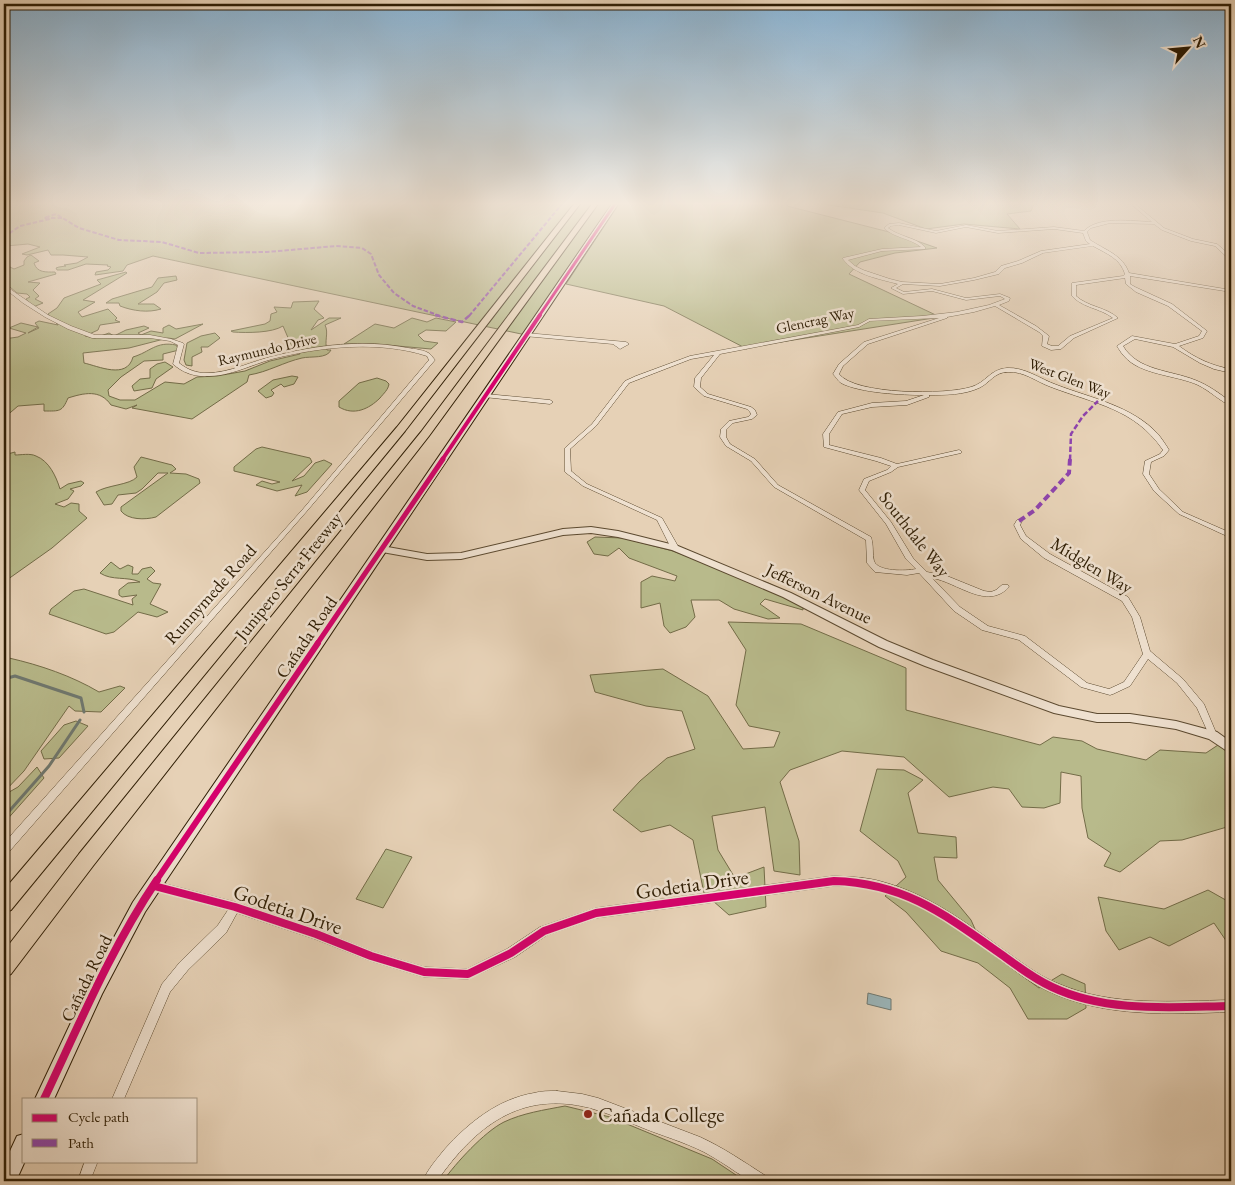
<svg xmlns="http://www.w3.org/2000/svg" width="1235" height="1185" viewBox="0 0 1235 1185" font-family="'EB Garamond',serif">
  <style>
    .green { fill: #b8ba8b; stroke: #736c48 }
    .water { fill: #9ab4b8; stroke: #6f7870 }
    .lines { fill: none; stroke-linecap: round; stroke-linejoin: round }
    .stream { stroke: #6f7870; stroke-width: 3 }
    .minor-casing { stroke: #5c4a30; stroke-width: 1 }
    .tertiary-casing { stroke: #5c4a30; stroke-width: 2 }
    .secondary-casing { stroke: #2e1d04; stroke-width: 2 }
    .motorway-casing { stroke: #2e1d04; stroke-width: 2 }
    .minor { fill: #efe1d0; fill-rule: evenodd }
    .tertiary { fill: #efe1d0; fill-rule: evenodd }
    .secondary { fill: #efe1d0; fill-rule: evenodd }
    .motorway { fill: #e6d1b6; fill-rule: evenodd }
    .quiet-far2 { stroke: #8e44ad; stroke-width: 2; stroke-dasharray: 4.5 2; stroke-linecap: butt }
    .quiet-far1 { stroke: #8e44ad; stroke-width: 2.5; stroke-dasharray: 5.5 2.5; stroke-linecap: butt }
    .quiet { stroke: #8e44ad; stroke-width: 4; stroke-dasharray: 7 4; stroke-linecap: butt }
    .cycleway-far4-casing { stroke: #efe1d0; stroke-width: 5 }
    .cycleway-far3-casing { stroke: #efe1d0; stroke-width: 6 }
    .cycleway-far2-casing { stroke: #efe1d0; stroke-width: 8 }
    .cycleway-far1-casing { stroke: #efe1d0; stroke-width: 9 }
    .cycleway-casing { stroke: #efe1d0; stroke-width: 11 }
    .cycleway-far4 { stroke: #d6006c; stroke-width: 3 }
    .cycleway-far3 { stroke: #d6006c; stroke-width: 4 }
    .cycleway-far2 { stroke: #d6006c; stroke-width: 5 }
    .cycleway-far1 { stroke: #d6006c; stroke-width: 6 }
    .cycleway { stroke: #d6006c; stroke-width: 8 }
    .poi-dot { fill: #8f2418; stroke: #efe1d0; stroke-width: 2 }
    .labels { text-anchor: middle; dominant-baseline: central; stroke-width: 5; stroke-linejoin: round; paint-order: stroke }
    .far-street-label { font-size: 15px; fill: #2e1d04; stroke: #efe1d0 }
    .street-label { font-size: 18px; fill: #2e1d04; stroke: #efe1d0 }
    .near-street-label { font-size: 21px; fill: #2e1d04; stroke: #efe1d0 }
    .near-poi-label { font-size: 21px; fill: #2e1d04; stroke: #efe1d0; text-anchor: start }
  </style>
  <rect width="100%" height="100%" fill="#e6d1b6"/>
  <filter id="stains"><feTurbulence type="fractalNoise" baseFrequency=".004" numOctaves="4"/><feColorMatrix values="0 0 0 0 .2 0 0 0 0 .09 0 0 0 0 .02 0 0 0 .5 -.17"/></filter>
  <radialGradient id="worn" r=".72"><stop offset=".6" stop-color="#630" stop-opacity="0"/><stop offset="1" stop-color="#630" stop-opacity=".3"/></radialGradient>
  <g class="green">
    <polygon points="4,204 615,204 526,335 153,256 127,265 123,271 95,275 96,272 108,270 111,267 107,266 108,265 86,264 68,270 57,270 56,268 59,267 66,266 64,265 77,263 88,257 63,255 51,255 48,250 27,255 22,254 40,247 28,244 6,246 4,244"/>
    <polygon points="619,204 789,204 787,206 897,234 937,248 895,253 860,262 849,274 940,317 749,347 747,349 664,306 566,284"/>
    <polygon points="822,204 1034,204 1031,211 1007,214 1020,229 964,224 926,229 883,213"/>
    <path d="M31,255L39,261L34,263C37,273 46,272 55,272L56,274L28,282L40,283L33,290L39,296L35,299L43,303L33,307L26,299L30,297L27,294L17,293L4,282V268L10,267L14,269L24,265V261L27,257Z"/>
    <path d="M126,272L127,273L83,300L95,302L78,312L82,317L108,309L117,318L115,320L120,322L100,325L98,330L85,336L95,338L109,333L114,336L126,330L144,326L149,328L138,333L141,335L151,331L163,333V328L169,325L176,329L203,324L175,339L168,338L129,348L83,353L84,363C98,366 127,380 133,357C150,352 156,341 176,345L179,350L163,354V360L144,361L121,377L108,390L109,396L120,400H135L165,382L184,384L197,377L217,376L245,371L270,361L300,354L297,346L292,347L283,326C272,333 247,333 233,332L231,331L265,324L270,321L271,314L277,312L274,307L291,308L293,302L319,301L314,309L324,318L318,320L311,330L329,318H341L325,325C329,333 324,341 327,350H331C327,359 311,356 302,358C284,362 268,372 249,375L247,382L192,419L132,408L137,405L126,409L111,405C100,389 84,393 68,398C62,412 60,411 44,411V404L18,406L4,418V334V339L18,337L26,333L9,328L21,323L38,327L28,333L39,328L35,323L39,321L58,325L48,314L57,308L64,298L101,284L97,280Z"/>
    <path d="M176,276L177,280L164,283L157,292L138,304H154L161,309C148,313 133,311 120,306L119,303H106L112,299L152,287L158,278Z"/>
    <polygon points="412,318 427,322 436,318 456,322 446,331 426,330 418,335 424,341 438,343 431,349 375,344 344,344 375,324 394,328"/>
    <polygon points="215,333 220,338 208,347 201,347 202,352 192,357 192,366 186,365 184,360 187,343 201,336"/>
    <polygon points="165,362 173,367 156,379 152,388 134,391 132,386 140,379 150,378 150,369 157,364"/>
    <polygon points="292,376 298,377 294,384 284,387 281,384 271,390 274,393 272,396 266,398 258,391 273,380"/>
    <path d="M377,378L386,381L389,384C388,390 384,393 380,398C369,409 354,416 339,407V401L359,383Z"/>
    <polygon points="262,447 310,458 312,462 292,481 304,476 315,463 324,460 332,464 307,492 295,496 302,485 277,491 256,485 262,481 272,484 280,482 234,471 234,467 256,449"/>
    <path d="M15,452V455C21,455 30,453 36,456C49,461 56,476 60,489L68,484L81,481L84,483L81,486L70,489L74,491L68,499L55,504L64,507L71,503L79,504V511L87,518L52,548L4,582V455Z"/>
    <path d="M141,457L172,465L176,469L170,473L186,474L199,479L200,483L156,517C145,520 128,520 121,511V507L168,473H158L142,489L136,493L118,495L112,504L104,505L96,492C107,485 130,485 137,477L134,467Z"/>
    <polygon points="595,537 623,538 673,551 709,565 768,583 803,600 803,610 765,599 760,604 780,618 768,619 734,609 719,600 691,600 695,617 686,627 670,633 664,626 660,603 641,608 641,582 652,576 675,581 677,576 629,558 619,548 608,556 594,554 587,542"/>
    <path d="M111,562L120,569L128,565L133,567L132,574H138L142,569L151,567L155,571L147,579L153,583L161,584L150,604L168,612L157,617L138,612L114,632L106,634L49,614L51,609L74,591L84,589L133,605L132,599L137,595L122,597L119,595V590L128,583L140,582C127,576 112,581 100,573Z"/>
    <polygon points="728,622 801,624 906,668 906,710 1040,745 1053,737 1082,741 1097,749 1146,760 1160,750 1206,753 1218,745 1231,753 1231,827 1227,827 1182,840 1160,841 1120,872 1104,866 1111,853 1088,838 1082,808 1081,776 1061,772 1060,803 1044,808 1022,807 1009,789 993,787 949,797 904,757 842,751 790,770 780,782 799,841 800,875 774,871 765,807 712,816 718,850 735,878 764,867 766,907 729,915 704,893 693,840 670,825 641,832 613,810 640,781 667,758 695,749 682,711 646,706 595,692 590,675 663,669 708,696 743,749 774,747 780,732 749,726 736,705 746,650"/>
    <path d="M9,658C40,665 72,676 99,692L120,686L125,688L101,712L75,711L69,706L24,771L4,792V660Z"/>
    <polygon points="76,721 88,726 59,758 44,759 41,751 64,725"/>
    <polygon points="37,767 44,778 4,823 4,795 18,787"/>
    <polygon points="877,769 904,770 923,780 908,793 918,833 956,837 957,858 934,857 938,880 971,920 983,947 1039,988 1062,974 1085,984 1086,1008 1067,1019 1028,1019 1010,988 978,963 941,951 906,912 885,896 906,877 898,861 860,831"/>
    <polygon points="386,849 412,857 383,908 356,899"/>
    <polygon points="1208,890 1231,903 1231,948 1214,923 1169,946 1150,937 1119,950 1106,931 1098,897 1164,909"/>
    <path d="M565,1106L610,1117L712,1159L745,1181H443C456,1163 484,1132 504,1122C523,1113 544,1110 565,1106Z"/>
  </g>
  <polygon class="water" points="868,993 891,999 891,1010 867,1004"/>
  <g class="lines">
    <g class="stream">
      <polyline points="4,679 15,676 81,698 84,712"/>
      <polyline points="4,817 49,766 80,720"/>
    </g>
    <g class="minor-casing">
      <g id="minor">
        <path d="M1131,204H1135L1164,228L1193,239L1217,244L1231,256V259H1229L1215,246L1191,241L1162,230L1154,224L1110,223L1091,228L1087,232L1090,240C1105,250 1123,255 1129,273L1231,290V292L1130,276V284L1135,287L1172,304L1207,331L1203,338L1179,346C1195,358 1212,366 1231,369V373L1214,369L1200,363L1173,347L1135,339L1123,346C1138,371 1170,370 1195,380C1208,385 1219,393 1231,402V406C1220,401 1210,391 1198,385C1176,375 1140,375 1124,356C1121,353 1119,349 1117,346L1132,336L1175,344L1199,336L1202,331L1168,306L1136,292L1126,284L1125,278L1076,285V296C1088,307 1106,307 1118,318L1074,338L1061,349L1051,350L1042,346L1043,336L1039,332L995,306L974,312L947,317V318L868,344L843,366L839,374C855,395 946,395 971,387C986,383 990,369 1007,368C1025,367 1040,379 1057,385C1091,398 1132,406 1158,434C1162,439 1166,445 1169,450L1164,456L1151,462L1149,474L1159,489L1183,512L1231,533V538L1179,514L1154,491L1143,474L1145,461L1160,454L1163,450C1134,408 1095,404 1051,387C1037,382 1024,371 1008,372C994,372 990,383 979,388C964,395 945,395 929,395V397L907,405L872,407L842,414L829,434V445L881,458L897,464L959,450L961,451V453L898,467L891,472L869,481L865,490L891,522L913,558L927,572L947,576L984,591L991,592L996,590L1002,585H1008L1009,587C987,611 957,582 932,578L960,607L988,626L1025,636L1087,683L1109,689L1124,682L1143,654L1132,617L1122,601L1044,558L1021,539L1014,525L1017,520H1021L1022,521L1020,525L1026,536L1050,554L1128,597L1140,617L1150,651L1183,679L1204,704L1217,735L1216,737L1213,738L1210,737L1197,708L1177,683L1148,659L1130,686L1113,694L1110,695L1081,687L1019,640L982,630L954,611L919,573L907,575L875,572L867,563L866,540L774,487L751,461L726,446L720,437L721,429L729,421L748,417L751,414L750,412L747,409L704,396L694,387L695,378L714,355L691,359L629,383L596,426L570,449L571,471L587,484L662,518L679,548L678,550H672L657,520L583,486L565,472V448L592,424L625,381L636,376L690,356L858,325L869,319L922,316L957,312L989,305L1005,299L1000,296L966,300L932,291L903,294L891,288L898,284C880,279 854,275 843,259V258L882,249L921,247C910,238 894,238 884,228L889,224L899,223L936,231L966,225L998,231L1054,227L1084,231C1098,216 1132,221 1152,222ZM899,225L936,233L966,227L998,233L1054,229L1083,233L1086,241L1090,244L1041,251L1018,261L1001,266L995,272L974,278L940,284L902,282L890,279L863,270L855,266L848,260L882,251L925,249V247C915,237 900,237 888,228L891,226ZM1093,246C1107,254 1120,258 1125,274L1123,276L1072,283V296C1083,308 1100,308 1113,318L1070,336L1058,346H1052L1047,344L1049,336L1036,326L999,305L1009,301L1010,298L1000,294L966,298L932,289L904,292L896,288L903,284L940,286L974,280L999,274L1005,268L1022,263L1043,253ZM939,318L864,342L839,364L833,374C836,377 838,381 841,383C860,393 902,395 924,395L906,401L872,403L838,412L823,434L824,447L876,461L891,466L887,470L864,479L859,490L886,524L906,559L916,569C906,571 878,572 874,561C872,554 874,545 871,537L778,485L755,459L730,444L726,437V430L733,423L752,419L757,415L755,410L751,407L708,394L700,387L701,378L720,354L859,327L870,321Z"/>
        <path d="M4,285L48,315L71,326L95,335H150L171,339L183,343L184,344L179,363C188,370 196,373 207,373C230,373 252,361 274,356C317,345 364,339 408,348C415,349 425,350 430,354C431,355 434,359 435,360L307,511L8,853L4,854V843L303,509L429,360L427,356C378,340 320,347 272,359C251,365 230,376 209,376C195,377 183,373 173,364L178,345L170,341L150,338H92L68,329L45,317L23,303L4,288Z"/>
        <polygon points="526,333 626,342 629,344 620,349 613,344 524,336 523,335"/>
        <polygon points="486,394 550,400 553,402 550,404 484,397 484,395"/>
        <path d="M834,876C850,877 867,877 883,882C927,894 964,921 1001,948C1020,961 1038,976 1059,984C1113,1007 1174,1001 1231,1000V1012C1170,1014 1105,1018 1048,991C1028,982 1012,968 994,955C960,931 924,903 883,891C867,887 851,886 834,886L596,918L547,935L515,957L468,979L424,977L371,961L315,939L237,913L226,933L188,970L170,992L124,1099H112L162,984L180,962L218,925L228,910L150,889L149,886L150,883L154,881L235,902L316,929L371,951L424,967L467,969L507,949L540,927L596,908Z"/>
        <path d="M557,1091L582,1094L598,1098L700,1137C724,1148 744,1162 766,1176L767,1181C762,1181 754,1183 749,1180C744,1178 740,1174 736,1172C726,1165 715,1158 704,1152C684,1142 663,1136 643,1128C626,1121 608,1113 590,1108C520,1090 475,1127 437,1181H423C427,1170 437,1159 444,1150C468,1123 498,1099 534,1093C541,1091 549,1091 557,1091Z"/>
        <polygon points="85,1161 98,1161 90,1181 78,1181"/>
      </g>
    </g>
    <g class="tertiary-casing">
      <polygon id="tertiary" points="591,527 618,531 678,546 791,593 887,641 933,660 1059,706 1097,714 1130,714 1176,721 1217,732 1231,742 1231,753 1227,751 1209,739 1176,729 1130,722 1097,722 1054,713 925,666 879,647 783,597 672,550 618,537 591,533 563,535 461,559 427,560 382,552 377,549 382,546 427,554 461,553 563,529"/>
    </g>
    <g class="secondary-casing">
      <g id="secondary">
        <polygon points="612,204 618,204 145,912 102,994 54,1099 35,1099 90,982 133,902"/>
        <polygon points="24,1134 24,1161 25,1161 16,1181 4,1181 4,1164 17,1136"/>
      </g>
    </g>
    <g class="motorway-casing">
      <g id="motorway">
        <polygon points="574,204 580,204 405,431 11,910 4,913 4,890 397,427"/>
        <polygon points="592,204 598,204 429,436 93,866 11,974 4,977 4,951 79,854 421,432"/>
      </g>
    </g>
    <use href="#minor" class="minor"/>
    <use href="#tertiary" class="tertiary"/>
    <use href="#secondary" class="secondary"/>
    <use href="#motorway" class="motorway"/>
    <g class="quiet-far2">
      <polyline points="62,218 44,218 56,214 79,228 119,240 162,242 199,253 267,252 336,246 362,248 371,254 379,275 394,293 413,306 440,316"/>
      <polyline points="4,237 20,226 50,219"/>
      <polyline points="469,316 562,204"/>
    </g>
    <g class="quiet-far1">
      <polyline points="435,315 462,322 470,315"/>
      <polyline points="1070,460 1071,434 1083,416 1098,401"/>
    </g>
    <polyline class="quiet" points="1019,521 1035,510 1069,473 1070,459"/>
    <g class="cycleway-far4-casing">
      <polyline id="cycleway-far4" points="539,316 615,204"/>
    </g>
    <g class="cycleway-far3-casing">
      <polyline id="cycleway-far3" points="442,460 540,315"/>
    </g>
    <g class="cycleway-far2-casing">
      <polyline id="cycleway-far2" points="317,644 443,459"/>
    </g>
    <g class="cycleway-far1-casing">
      <g id="cycleway-far1">
        <polyline points="156,881 318,643"/>
        <polyline points="831,881 844,881"/>
      </g>
    </g>
    <g class="cycleway-casing">
      <g id="cycleway">
        <path d="M154,886L235,907L316,934L371,956L424,972L468,974L511,953L544,931L596,913L834,881C903,883 943,913 998,952C1015,964 1032,978 1052,987C1107,1013 1171,1007 1231,1006"/>
        <path d="M44,1099C79,1025 111,948 157,880"/>
      </g>
    </g>
    <use href="#cycleway-far4" class="cycleway-far4"/>
    <use href="#cycleway-far3" class="cycleway-far3"/>
    <use href="#cycleway-far2" class="cycleway-far2"/>
    <use href="#cycleway-far1" class="cycleway-far1"/>
    <use href="#cycleway" class="cycleway"/>
  </g>
  <linearGradient id="sky" x2="0" y2="1"><stop stop-color="#89b4d5"/><stop offset="0.55" stop-color="#f4eade"/><stop offset="1" stop-color="#f4eade" stop-opacity="0"/></linearGradient>
  <rect width="1235" height="370" fill="url(#sky)"/>
  <circle class="poi-dot" cx="588" cy="1114" r="5"/>
  <g class="labels">
    <g class="far-street-label">
      <text transform="translate(815 320) rotate(-12)">Glencrag Way</text>
      <text transform="translate(267 349) rotate(-13)">Raymundo Drive</text>
      <text transform="translate(1070 378) rotate(21)">West Glen Way</text>
    </g>
    <g class="street-label">
      <text transform="translate(915 534) rotate(52)">Southdale Way</text>
      <text transform="translate(1092 565) rotate(31)">Midglen Way</text>
      <text transform="translate(288 576) rotate(-51)">Junipero Serra Freeway</text>
      <text transform="translate(819 593) rotate(26)">Jefferson Avenue</text>
      <text transform="translate(210 594) rotate(-48)">Runnymede Road</text>
      <text transform="translate(306 637) rotate(-56)">Cañada Road</text>
      <text transform="translate(86 978) rotate(-64)">Cañada Road</text>
    </g>
    <g class="near-street-label">
      <text transform="translate(692 884) rotate(-8)">Godetia Drive</text>
      <text transform="translate(288 909) rotate(19)">Godetia Drive</text>
    </g>
    <g class="near-poi-label">
      <text x="598" y="1114">Cañada College</text>
    </g>
  </g>
  <rect width="1235" height="1185" fill="none" stroke="#e6d1b6" stroke-width="20"/>
  <rect x="5" y="5" width="1225" height="1175" fill="none" stroke="#2e1d04" stroke-width="2.5"/>
  <rect x="10" y="10" width="1215" height="1165" fill="none" stroke="#2e1d04"/>
  <rect x="22" y="1098" width="175" height="65" fill="#efe1d0" stroke="#a2937e"/>
  <rect x="32" y="1114" width="25" height="8" fill="#d6006c" stroke="#a2937e"/>
  <text x="68" y="1122" font-size="15" fill="#2e1d04">Cycle path</text>
  <rect x="32" y="1139" width="25" height="8" fill="#8e44ad" stroke="#a2937e"/>
  <text x="68" y="1148" font-size="15" fill="#2e1d04">Path</text>
  <g transform="translate(1188 48) rotate(63)" stroke="#efe1d0" stroke-width="4" paint-order="stroke">
  <path d="M0-4L9 19L0 12L-9 19Z" fill="#2e1d04"/>
  <text y="-8" font-size="14" font-weight="bold" text-anchor="middle" fill="#2e1d04">N</text>
  </g>
  <rect width="100%" height="100%" filter="url(#stains)"/>
  <rect width="100%" height="100%" fill="url(#worn)"/>
</svg>
